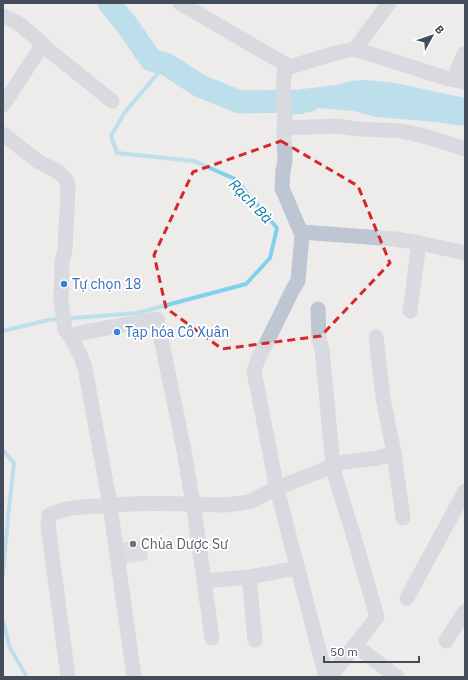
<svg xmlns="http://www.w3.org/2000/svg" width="468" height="680" viewBox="0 0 468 680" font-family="'IBM Plex Sans',sans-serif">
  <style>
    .water { fill: #81d1ee }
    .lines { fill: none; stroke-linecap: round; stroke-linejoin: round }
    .stream { stroke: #81d1ee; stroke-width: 4 }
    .river { stroke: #81d1ee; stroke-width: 23 }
    .building { fill: #c7c9d1 }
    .minor { stroke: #bdc6d2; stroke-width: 15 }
    .marked { fill: none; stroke: #d62828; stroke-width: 3; stroke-dasharray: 8 5; stroke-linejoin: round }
    .shop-dot { fill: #3f7fe0; stroke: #fff; stroke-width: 1.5 }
    .worship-dot { fill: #6b7280; stroke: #fff; stroke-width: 1.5 }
    .labels { text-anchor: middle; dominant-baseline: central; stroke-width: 4; stroke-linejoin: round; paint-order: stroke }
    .shop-label { font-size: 14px; fill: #366cbe; stroke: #fff; text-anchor: start }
    .worship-label { font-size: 14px; fill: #5b616d; stroke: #fff; text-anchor: start }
    .water-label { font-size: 15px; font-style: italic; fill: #077da8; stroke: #fff }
  </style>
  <rect width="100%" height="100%" fill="#eeebeb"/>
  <polygon class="water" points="365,80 396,83 465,98 465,126 425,121 376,117 353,111 319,108 307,109 304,114 299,114 288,115 287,95 302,89 335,85 351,81"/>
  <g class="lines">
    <g class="stream">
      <polyline points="3,331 48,320 137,313 246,284 270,258 277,228 235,179 194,161 117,153 111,136 125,112 166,64"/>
      <polyline points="3,450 14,463 8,517 3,574"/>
      <polyline points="3,621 10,648 27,677"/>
    </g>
    <polyline class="river" points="109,3 127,25 151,60 166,64 200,86 240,102 308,101"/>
  </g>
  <polygon class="building" points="145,540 148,560 122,564 119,543"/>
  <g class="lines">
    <g class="minor">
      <polyline points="180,3 290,67 332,54 355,49 449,79 465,82"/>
      <polyline points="3,16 18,23 43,44 46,48 112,101"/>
      <polyline points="355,49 389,3"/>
      <polyline points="285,64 283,90 285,117 284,128 285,161 283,170 282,188 302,235 298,281 293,289 257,362 254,371 277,489 326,677"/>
      <polyline points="453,79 465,53"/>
      <polyline points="3,105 43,44"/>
      <path d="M284,128L338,126C359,131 379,129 400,131C423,134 443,142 465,149"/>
      <polyline points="3,134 39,162 59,172 67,181 68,190 65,249 62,262 61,300 65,330 70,336 80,354 85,368 110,505 134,677"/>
      <polyline points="301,232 395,239 419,243 410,311"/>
      <polyline points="419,243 465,253"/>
      <polyline points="318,309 319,339 322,349 333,466 336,479 356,544 377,617 330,677"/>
      <polyline points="70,336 85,332 157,319 183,445 195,516 212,638"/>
      <polyline points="376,337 383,398 394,453 403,518"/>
      <polyline points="249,577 255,640"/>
      <polyline points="204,581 249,577 297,568"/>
      <polyline points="407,598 465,491"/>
      <polyline points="446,641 465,611"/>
      <polyline points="355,645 397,677"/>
      <path d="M68,677L48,525L49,515C64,507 83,507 100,506C142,502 184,504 226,505L242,503L252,501L272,490L333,466L344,462L378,458L394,453"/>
    </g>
  </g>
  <path d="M0 0H468V680H0ZM281,141L358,186L390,263L321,336L222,349L166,308L154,255L193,172Z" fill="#eeebeb" fill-opacity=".55" fill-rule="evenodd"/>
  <path class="marked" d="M281,141L358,186L390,263L321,336L222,349L166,308L154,255L193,172Z"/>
  <g class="shop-dot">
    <circle cx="64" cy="284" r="4"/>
    <circle cx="117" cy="332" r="4"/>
  </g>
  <circle class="worship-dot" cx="133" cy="544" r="4"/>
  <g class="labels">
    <g class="shop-label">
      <text x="72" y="284">Tự chọn 18</text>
      <text x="125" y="332">Tạp hóa Cô Xuân</text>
    </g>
    <g class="worship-label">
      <text x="141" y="544">Chùa Dược Sư</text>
    </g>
    <g class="water-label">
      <text transform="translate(251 201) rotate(46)">Rạch Bà</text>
    </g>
  </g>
  <rect width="468" height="680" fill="none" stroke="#434d59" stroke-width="8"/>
  <g transform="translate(432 36) rotate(50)" stroke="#ffffff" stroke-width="3" paint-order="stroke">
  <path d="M0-3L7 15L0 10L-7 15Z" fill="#434d59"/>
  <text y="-6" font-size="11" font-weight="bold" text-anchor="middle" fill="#434d59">B</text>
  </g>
  <path d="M324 656v6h95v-6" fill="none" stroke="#434d59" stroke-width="2"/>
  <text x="330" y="656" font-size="12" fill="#434d59" stroke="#ffffff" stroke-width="3" paint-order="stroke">50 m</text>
</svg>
